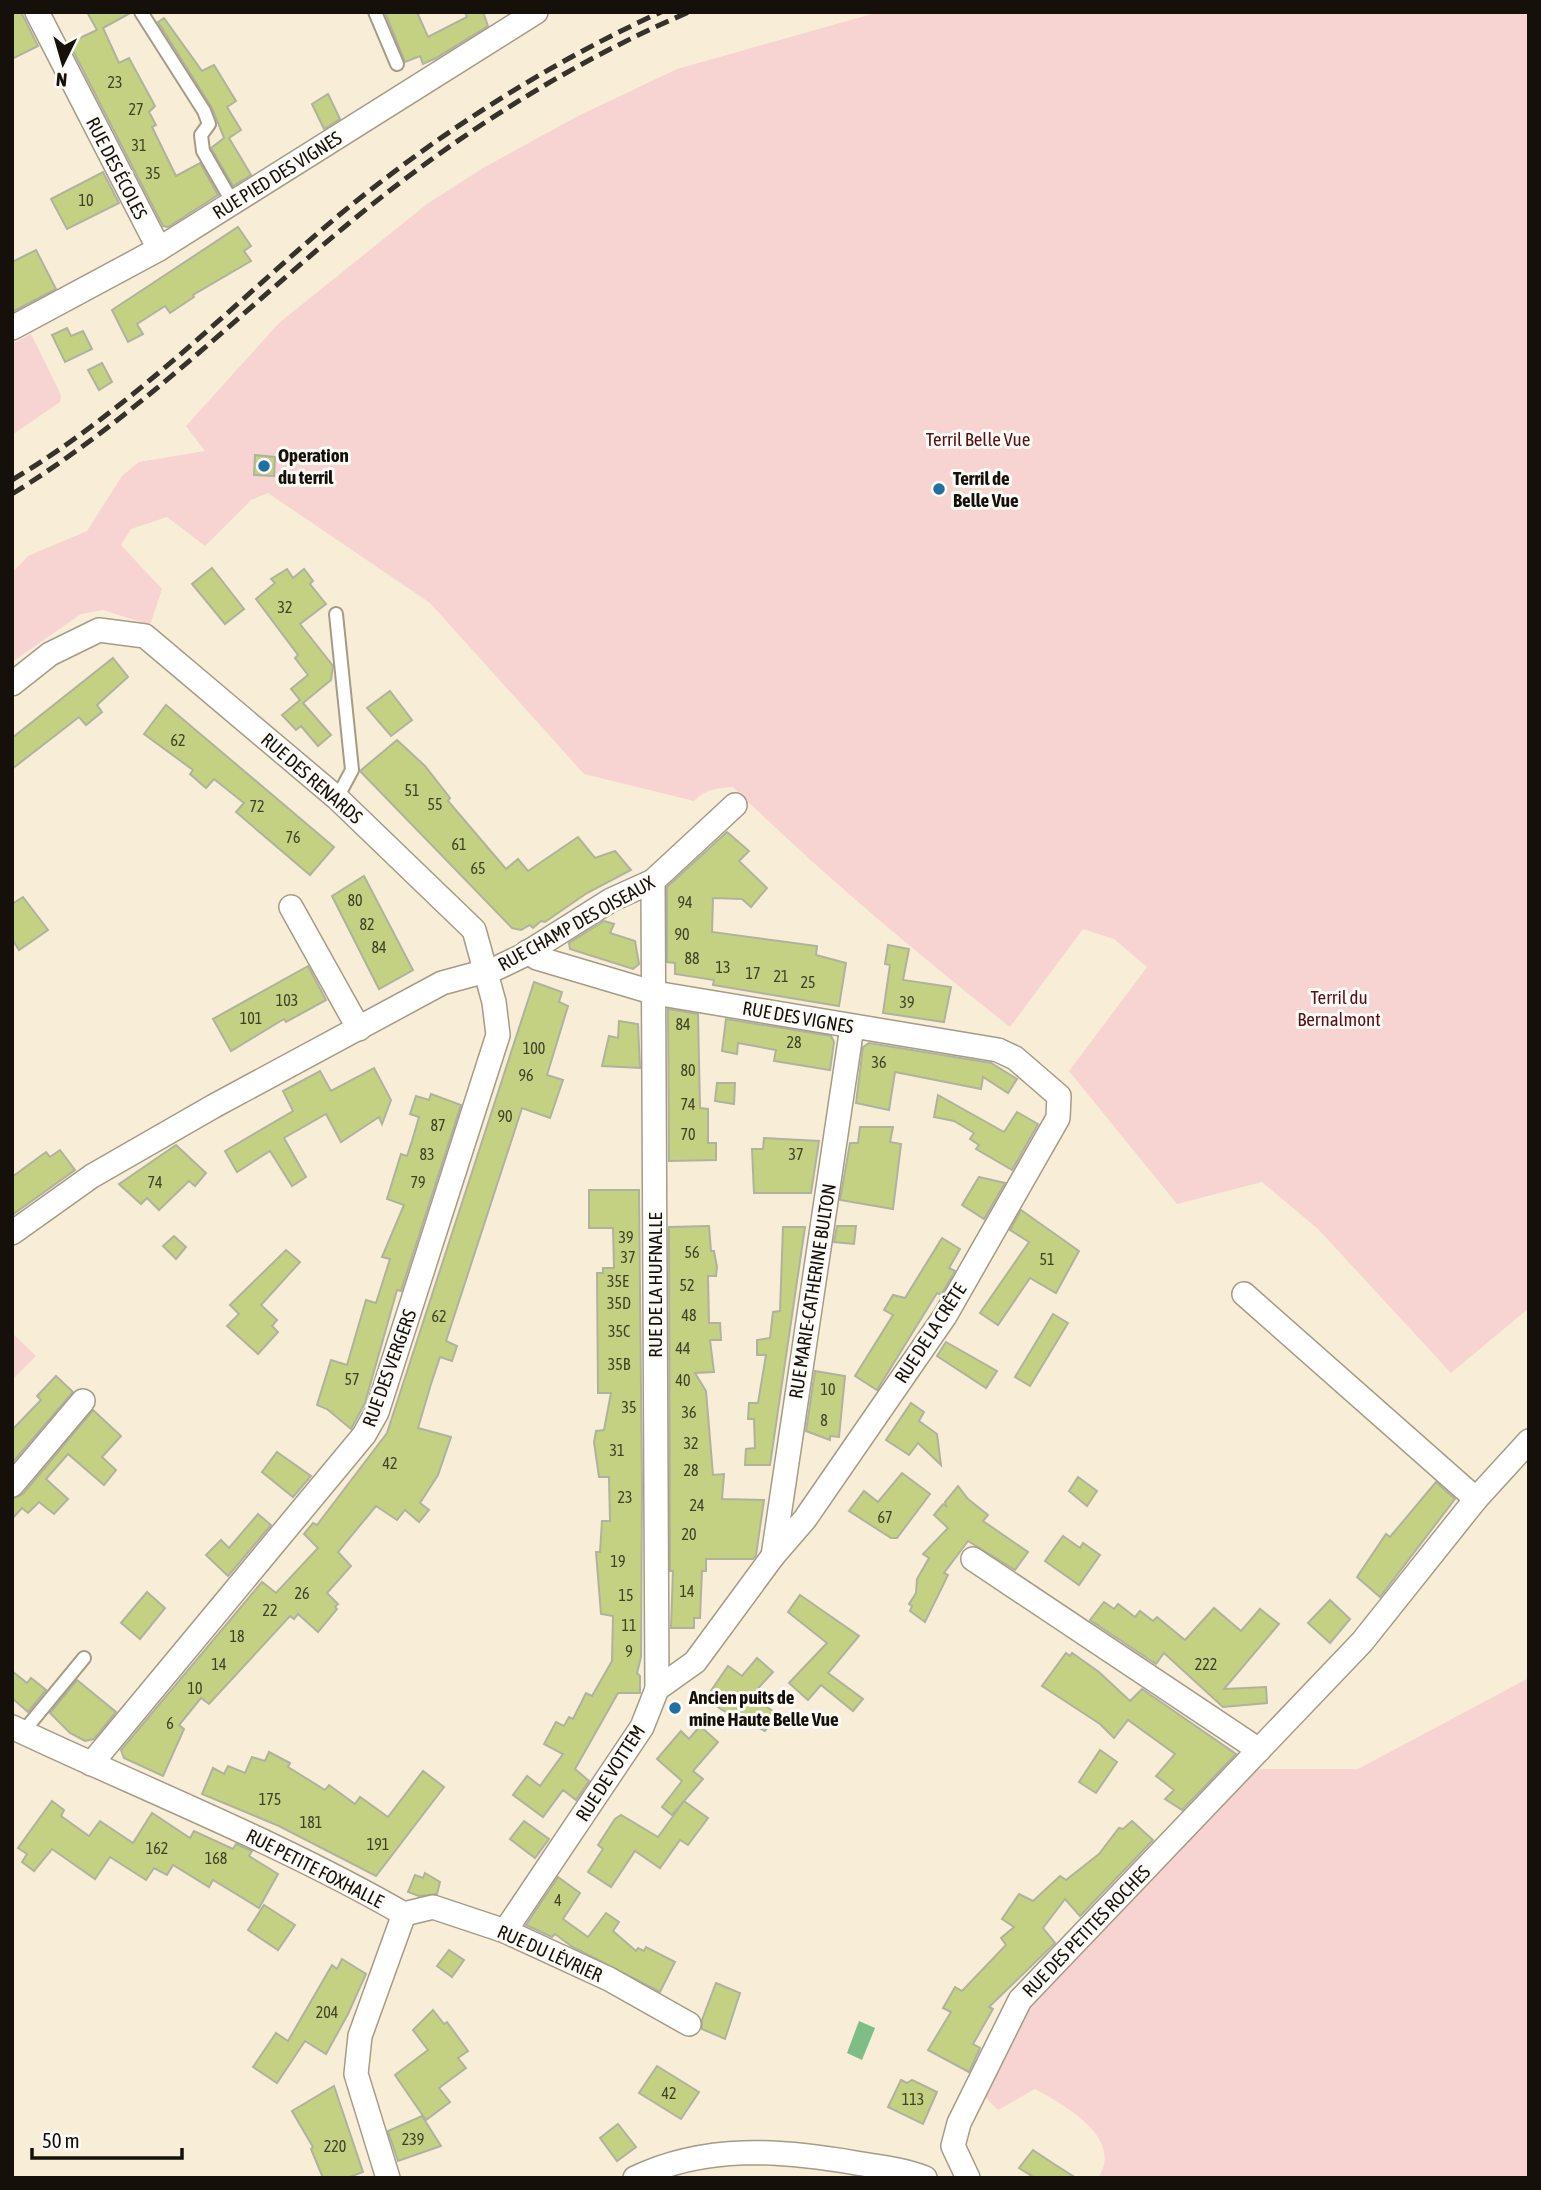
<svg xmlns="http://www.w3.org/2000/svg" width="1541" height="2190" viewBox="0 0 1541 2190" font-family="'Asap Condensed',sans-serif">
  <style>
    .green { fill: #f7d4d1 }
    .water { fill: #7ebd86 }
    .building { fill: #c4d183; stroke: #afb39d; stroke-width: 2 }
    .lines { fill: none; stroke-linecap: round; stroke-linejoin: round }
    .lane-casing { stroke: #a59b86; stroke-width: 16 }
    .street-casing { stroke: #a59b86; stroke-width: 26 }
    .lane { stroke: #fff; stroke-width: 12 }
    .street { stroke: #fff; stroke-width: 23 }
    .rail { stroke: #373229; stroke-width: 5; stroke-dasharray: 14 7; stroke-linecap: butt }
    .poi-dot { fill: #2071a2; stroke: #fdfbf7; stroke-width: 2.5 }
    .labels { text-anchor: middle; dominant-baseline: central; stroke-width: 6; stroke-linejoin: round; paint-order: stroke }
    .number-label { font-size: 16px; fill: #414128 }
    .street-label { font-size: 19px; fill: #15110a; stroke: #fdfbf7 }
    .park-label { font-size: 19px; fill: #5a0f14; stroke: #fdfbf7 }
    .poi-label { font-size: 19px; font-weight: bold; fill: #15110a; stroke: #fdfbf7; text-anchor: start }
  </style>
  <rect width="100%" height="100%" fill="#f8edd7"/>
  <g class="green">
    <path d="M879,12H1529V1308L1451,1373L1318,1229L1262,1182L1177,1204L1069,1071L1147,967L1114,939L1083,929L1010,1027C914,951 821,873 733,787C718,788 705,789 694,801L584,774L430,603L268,493L251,500L205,546L167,517L131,529L121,545L162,589L150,625L103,610L81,614L12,662V573L28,556L87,531L122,476L139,462L205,451L186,426L279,323L427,204L483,168L578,116L677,69Z"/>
    <polygon points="31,334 61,395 60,402 12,435 12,344"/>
    <polygon points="12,1333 36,1356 12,1380"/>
    <path d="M1529,1678V2178H1098C1125,2138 1064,2105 1035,2089L998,2110L986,2098H983L1023,2001L1248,1769H1358Z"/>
  </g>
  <polygon class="water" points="859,2021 875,2028 862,2060 847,2053"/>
  <g class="building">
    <polygon points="12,12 21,12 38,46 12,59"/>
    <polygon points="87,12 132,12 103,28 119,63 129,58 155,106 149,112 156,125 152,127 176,176 200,163 218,195 168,227 163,226 69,43 97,30"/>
    <polygon points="385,12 417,12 428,37 467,17 465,12 483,12 488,26 436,58 423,64 420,56 405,62"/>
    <polygon points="164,18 202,71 214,65 236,101 227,107 241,130 229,138 251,175 233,186 211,148 224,138 212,108 158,22"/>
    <polygon points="328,94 340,119 324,129 312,104"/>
    <polygon points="103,172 119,203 67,229 51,199"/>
    <polygon points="238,227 251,246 244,251 251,261 193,295 194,297 170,313 165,306 137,324 143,334 128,342 112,310"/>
    <polygon points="36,250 56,289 12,312 12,262"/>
    <polygon points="67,328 71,336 83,331 92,349 65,362 52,335"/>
    <polygon points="102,363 112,382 99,390 88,370"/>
    <polygon points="255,455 275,457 274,476 254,475"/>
    <polygon points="212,568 244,609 225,624 192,584"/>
    <polygon points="287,569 293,578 304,569 313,581 310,584 326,604 300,624 333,666 331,680 303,703 331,735 318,746 301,726 296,730 282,715 300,700 291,689 308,675 295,658 298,655 256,599 275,583 271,579"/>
    <polygon points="113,658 128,677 97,705 102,712 86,725 79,717 12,769 12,738"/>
    <polygon points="390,691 412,720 391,736 367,708"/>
    <polygon points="166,705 334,847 310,875 236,812 244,803 214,779 206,788 190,774 193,770 144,734"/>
    <polygon points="397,740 425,766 450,798 448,801 506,869 518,859 528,871 578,837 595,858 615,851 631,870 587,893 545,922 541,921 533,928 530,925 521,930 512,928 360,771"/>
    <polygon points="727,832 749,851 739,861 767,888 751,907 742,899 713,898 712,932 817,946 816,955 846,963 839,1006 713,985 714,980 675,974 675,963 667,962 667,887"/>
    <polygon points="364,876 413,970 379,989 332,896"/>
    <polygon points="23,897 48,930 19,950 12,939 12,904"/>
    <polygon points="604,921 614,924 610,933 635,941 639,964 633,969 570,949 569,943"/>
    <polygon points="888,945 909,949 903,980 951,987 944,1022 883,1013 890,965 885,964"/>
    <polygon points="308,966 326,1000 286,1022 284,1019 231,1051 213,1019"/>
    <polygon points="534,982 562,992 559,1002 568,1006 547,1075 563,1080 550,1118 522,1108 446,1341 457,1346 452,1361 440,1357 431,1384 418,1428 451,1437 438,1475 420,1503 429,1510 419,1522 405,1510 397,1520 376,1506 338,1552 351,1566 327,1593 338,1604 335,1607 337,1609 318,1632 298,1614 294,1619 290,1616 209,1704 201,1698 179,1725 184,1729 163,1776 124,1758 121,1750 262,1582 276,1593 318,1548 304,1534 313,1523 317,1525 387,1433"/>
    <polygon points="668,1009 698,1014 700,1108 708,1109 708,1143 716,1143 716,1160 669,1161"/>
    <polygon points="726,1019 831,1036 834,1042 830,1070 774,1061 776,1050 738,1043 737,1054 722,1051"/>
    <polygon points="619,1021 638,1024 640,1068 602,1066 609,1036 618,1038"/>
    <polygon points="869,1043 991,1063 1017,1079 1008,1093 983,1077 981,1089 895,1072 889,1110 856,1103 863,1047"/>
    <polygon points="374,1068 391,1100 382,1124 379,1117 341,1142 326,1114 284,1138 306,1177 292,1186 270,1151 237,1172 225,1151 293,1111 283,1091 320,1071 331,1091"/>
    <polygon points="717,1083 735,1083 734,1104 715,1101"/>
    <polygon points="431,1094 461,1105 401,1291 397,1290 365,1403 351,1429 327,1409 317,1405 331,1360 347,1365 366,1300 376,1303 390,1259 382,1257 404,1205 387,1199 401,1154 407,1156 412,1141 419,1117 410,1114 416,1096 429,1100"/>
    <polygon points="938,1095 1004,1132 1017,1112 1038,1124 1012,1170 976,1149 979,1145 970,1139 974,1133 954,1121 934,1117"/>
    <polygon points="860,1127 893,1127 890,1142 901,1144 893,1209 840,1200 850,1143 858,1143"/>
    <polygon points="764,1138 819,1141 811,1193 754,1193 752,1149 763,1149"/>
    <polygon points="176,1145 206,1173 195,1186 189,1181 159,1210 147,1198 141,1204 119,1184"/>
    <polygon points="60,1150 75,1170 12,1215 12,1177 46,1152 50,1157"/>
    <polygon points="979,1177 1005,1183 984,1219 962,1205"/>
    <polygon points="589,1190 639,1190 642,1488 641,1657 637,1673 640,1676 640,1693 618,1693 575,1769 589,1781 576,1800 563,1790 543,1817 513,1795 527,1776 540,1786 563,1754 544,1744 556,1722 564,1726 569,1717 573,1719 586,1693 592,1696 612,1661 613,1616 601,1614 596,1552 600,1552 602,1521 610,1521 609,1477 599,1477 594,1442 596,1431 604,1430 611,1393 598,1393 597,1273 603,1273 603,1268 614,1268 613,1228 589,1228"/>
    <polygon points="1021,1210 1079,1251 1056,1293 1030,1278 998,1325 980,1313 1029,1242 1010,1230"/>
    <polygon points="709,1226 711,1251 714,1251 717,1267 716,1276 708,1276 709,1323 720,1323 721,1340 710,1340 714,1372 695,1373 706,1391 713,1475 724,1474 722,1499 764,1500 756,1555 753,1559 706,1559 706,1571 702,1571 700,1618 694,1618 694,1628 671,1628 673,1571 670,1571 669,1227"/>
    <polygon points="837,1226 856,1226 854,1244 834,1242"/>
    <polygon points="783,1227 805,1227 770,1465 745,1465 746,1449 755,1448 754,1419 748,1419 749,1403 758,1403 766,1355 757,1355 757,1340 770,1338 773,1312 780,1311"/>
    <polygon points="174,1236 186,1247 176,1259 163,1246"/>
    <polygon points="942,1238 960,1249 949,1268 955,1271 941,1295 937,1293 877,1390 855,1376 893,1315 884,1310 893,1295 905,1298"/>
    <polygon points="286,1250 300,1262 261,1305 277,1320 272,1326 278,1332 258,1354 227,1326 239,1314 230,1305"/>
    <polygon points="1053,1314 1068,1323 1030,1386 1015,1377"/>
    <polygon points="946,1342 997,1371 986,1388 937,1356"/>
    <polygon points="815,1371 845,1376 839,1437 830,1436 830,1440 806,1431"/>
    <polygon points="56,1376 73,1392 12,1463 12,1430 41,1400 37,1396"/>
    <polygon points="911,1403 924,1412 919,1421 937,1434 941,1465 918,1443 909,1455 886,1440"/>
    <polygon points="93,1410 121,1436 102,1457 116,1470 104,1485 68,1454 46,1479 68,1499 54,1514 39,1502 28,1513 22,1508 12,1519 12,1499 23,1494"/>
    <polygon points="277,1452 311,1476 293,1497 262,1472"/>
    <polygon points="902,1473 930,1494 897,1538 891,1538 849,1511 864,1491 878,1502"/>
    <polygon points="1078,1477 1097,1491 1087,1506 1069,1491"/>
    <polygon points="1436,1482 1455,1499 1380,1597 1357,1577 1386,1534 1390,1537"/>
    <polygon points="958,1486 968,1499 988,1515 983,1521 1028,1552 1015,1570 968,1541 944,1573 948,1575 925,1622 910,1611 912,1606 909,1604 916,1593 917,1579 929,1558 923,1554 948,1528 934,1515 943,1504 946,1506 945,1502"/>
    <polygon points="258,1514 271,1525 228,1576 206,1555 221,1540 229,1548"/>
    <polygon points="1063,1536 1080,1548 1083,1543 1100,1555 1079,1585 1045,1561"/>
    <polygon points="147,1592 165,1608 140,1639 121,1623"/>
    <polygon points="800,1595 859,1636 828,1673 863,1699 853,1711 821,1685 808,1700 789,1683 827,1643 788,1612"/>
    <polygon points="1330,1600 1350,1619 1330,1643 1308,1623"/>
    <polygon points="1104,1602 1114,1609 1118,1604 1135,1617 1140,1611 1153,1621 1157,1617 1185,1640 1214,1608 1241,1631 1260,1609 1279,1624 1224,1689 1266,1687 1267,1703 1223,1707 1164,1653 1156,1664 1090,1620"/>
    <polygon points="1066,1653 1070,1656 1072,1653 1099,1672 1130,1701 1142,1689 1236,1754 1182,1810 1165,1799 1174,1790 1156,1776 1175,1754 1128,1720 1114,1738 1100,1724 1042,1686"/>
    <polygon points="757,1658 773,1672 751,1696 777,1714 765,1731 722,1710 706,1698 728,1666 742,1676"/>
    <polygon points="12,1671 27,1683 31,1678 46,1690 28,1712 12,1698"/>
    <polygon points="77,1680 116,1712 94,1739 85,1741 70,1733 50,1713"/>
    <polygon points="700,1726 718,1742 693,1771 703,1779 684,1801 708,1818 688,1845 680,1840 660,1868 635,1851 611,1887 588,1872 603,1849 598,1845 615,1819 621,1815 658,1837 684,1801 672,1815 662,1807 682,1781 657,1759 681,1731 689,1739"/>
    <polygon points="1100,1750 1117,1762 1096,1793 1079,1782"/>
    <polygon points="269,1752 290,1763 288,1767 325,1790 329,1785 355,1804 360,1797 388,1817 423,1771 444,1787 376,1876 279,1826 202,1794 213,1768 224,1774 228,1766 245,1773 252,1757 265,1761"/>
    <polygon points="52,1801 64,1810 61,1816 89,1836 100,1821 133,1843 152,1813 190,1838 194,1831 233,1849 236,1844 252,1851 249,1856 278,1874 259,1908 213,1880 209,1887 173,1865 167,1875 154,1868 146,1880 110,1857 95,1879 52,1849 34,1871 22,1862 27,1854 18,1848"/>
    <polygon points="524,1821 549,1839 535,1858 510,1839"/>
    <polygon points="1132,1821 1153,1840 1080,1916 1065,1899 1043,1928 1055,1943 989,2007 993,2009 973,2044 980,2048 969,2072 928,2050 951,2012 943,2008 955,1987 962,1991 1006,1945 1001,1938 1014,1927 1002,1919 1019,1894 1033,1901 1060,1876 1066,1880 1099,1854 1119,1828 1123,1829"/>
    <polygon points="425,1873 440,1882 437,1894 419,1896 408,1892 415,1875 423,1878"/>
    <polygon points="558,1877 580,1893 563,1919 588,1937 606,1913 619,1922 613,1931 636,1951 638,1948 644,1951 646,1947 675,1962 660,1992 571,1946 555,1934 552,1937 526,1925"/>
    <polygon points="264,1905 295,1925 278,1950 248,1930"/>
    <polygon points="449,1950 464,1960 452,1977 437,1966"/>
    <polygon points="342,1959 366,1974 348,2014 326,2054 305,2041 277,2083 253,2067 276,2033 288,2041 332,1965 337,1969"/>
    <polygon points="716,1983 740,1993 725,2039 702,2029 702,2020"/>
    <polygon points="433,2010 444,2024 447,2022 468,2051 458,2058 466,2068 439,2088 450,2102 426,2120 395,2075 428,2050 413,2030"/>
    <polygon points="657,2066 699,2092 681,2119 639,2093"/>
    <polygon points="901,2080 907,2083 912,2080 937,2092 923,2124 888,2107"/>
    <polygon points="334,2086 363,2172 347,2178 323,2178 311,2149 313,2147 292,2111"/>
    <polygon points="422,2116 441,2146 398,2161 388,2131"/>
    <polygon points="618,2124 636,2147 617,2161 600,2138"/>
    <polygon points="1033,2150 1054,2164 1076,2178 1035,2178 1019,2168"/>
  </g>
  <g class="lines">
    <g class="lane-casing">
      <g id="lane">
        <polyline points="141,12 204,111 209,124 201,135 203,151 233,203"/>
        <polyline points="375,12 397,64"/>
        <polyline points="336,614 352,770 337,798"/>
        <polyline points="23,1732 84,1658"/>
      </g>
    </g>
    <g class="street-casing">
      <g id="street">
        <polyline points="37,12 159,249"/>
        <polyline points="12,328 159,249 536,12"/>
        <polyline points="12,684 50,654 99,630 145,636 337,798 474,930 494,1002 498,1035 377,1412 364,1435 91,1764"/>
        <polyline points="653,881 657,1689"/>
        <polyline points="291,907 359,1029"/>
        <polyline points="12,1233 92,1176 214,1106 442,983 497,968 522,956 611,900 653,881 735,805"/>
        <polyline points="1244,1294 1476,1499"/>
        <polyline points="12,1485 83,1401"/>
        <polyline points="773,1556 852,1027"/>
        <polyline points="973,1559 1259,1750"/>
        <path d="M12,1727C143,1789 279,1842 404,1914L360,2036L356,2074L388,2178"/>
        <polyline points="404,1914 433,1907 505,1931 609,1979 689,2024"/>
        <polyline points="505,1931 642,1727 657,1689 695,1662 773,1556 805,1519 945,1316 1058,1118 1059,1096 1015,1058 998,1050 655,993 537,958 527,952"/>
        <path d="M635,2178C706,2144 781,2150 856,2163C879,2167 903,2169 925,2178"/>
        <polyline points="968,2178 953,2146 959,2123 1020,2000 1362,1642 1476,1499 1529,1441"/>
      </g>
    </g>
    <use href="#lane" class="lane"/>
    <use href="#street" class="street"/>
    <g class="rail">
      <path d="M12,480C132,408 231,306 338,216C436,135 545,65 661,12"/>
      <path d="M12,494C135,418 237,316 348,224C451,139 565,65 689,12"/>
    </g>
  </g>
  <g class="poi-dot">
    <circle cx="264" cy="466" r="7"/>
    <circle cx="939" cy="489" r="7"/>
    <circle cx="675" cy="1708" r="7"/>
  </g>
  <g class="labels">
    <g class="number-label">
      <text x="115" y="82">23</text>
      <text x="136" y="109">27</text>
      <text x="139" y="145">31</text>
      <text x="153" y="173">35</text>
      <text x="86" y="200">10</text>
      <text x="285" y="607">32</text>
      <text x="178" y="740">62</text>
      <text x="412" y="790">51</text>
      <text x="435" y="804">55</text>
      <text x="257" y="806">72</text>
      <text x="293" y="837">76</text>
      <text x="459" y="844">61</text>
      <text x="478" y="868">65</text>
      <text x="355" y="900">80</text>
      <text x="685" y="902">94</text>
      <text x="367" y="924">82</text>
      <text x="682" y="934">90</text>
      <text x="379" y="947">84</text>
      <text x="692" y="958">88</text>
      <text x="723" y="967">13</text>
      <text x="753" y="973">17</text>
      <text x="781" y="976">21</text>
      <text x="808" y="982">25</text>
      <text x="287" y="1000">103</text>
      <text x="907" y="1002">39</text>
      <text x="251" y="1018">101</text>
      <text x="683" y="1024">84</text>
      <text x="794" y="1042">28</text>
      <text x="534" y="1048">100</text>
      <text x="879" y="1062">36</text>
      <text x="688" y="1070">80</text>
      <text x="526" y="1075">96</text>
      <text x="688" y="1104">74</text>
      <text x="505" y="1116">90</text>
      <text x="438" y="1125">87</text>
      <text x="688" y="1134">70</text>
      <text x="427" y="1154">83</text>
      <text x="796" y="1154">37</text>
      <text x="155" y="1182">74</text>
      <text x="418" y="1182">79</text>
      <text x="626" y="1237">39</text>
      <text x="692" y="1252">56</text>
      <text x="628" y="1257">37</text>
      <text x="1047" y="1259">51</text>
      <text x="618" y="1281">35E</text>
      <text x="687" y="1285">52</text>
      <text x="619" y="1303">35D</text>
      <text x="689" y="1315">48</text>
      <text x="439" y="1316">62</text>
      <text x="619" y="1331">35C</text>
      <text x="683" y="1348">44</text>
      <text x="619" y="1364">35B</text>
      <text x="352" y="1379">57</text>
      <text x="683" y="1380">40</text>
      <text x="828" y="1389">10</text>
      <text x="629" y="1407">35</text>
      <text x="689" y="1412">36</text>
      <text x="824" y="1420">8</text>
      <text x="691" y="1443">32</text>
      <text x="617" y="1450">31</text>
      <text x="390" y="1463">42</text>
      <text x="691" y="1470">28</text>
      <text x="625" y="1497">23</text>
      <text x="697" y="1505">24</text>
      <text x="885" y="1517">67</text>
      <text x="689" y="1534">20</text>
      <text x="618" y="1561">19</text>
      <text x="687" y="1591">14</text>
      <text x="302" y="1593">26</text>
      <text x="626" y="1595">15</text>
      <text x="270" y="1610">22</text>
      <text x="629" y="1625">11</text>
      <text x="237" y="1636">18</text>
      <text x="629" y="1651">9</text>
      <text x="219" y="1664">14</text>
      <text x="1206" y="1664">222</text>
      <text x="195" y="1688">10</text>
      <text x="170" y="1723">6</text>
      <text x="270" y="1799">175</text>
      <text x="311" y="1822">181</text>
      <text x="378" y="1844">191</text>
      <text x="157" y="1848">162</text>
      <text x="216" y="1858">168</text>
      <text x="558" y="1900">4</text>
      <text x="327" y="2012">204</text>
      <text x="669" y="2093">42</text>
      <text x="913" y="2099">113</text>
      <text x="413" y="2139">239</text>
      <text x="335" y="2146">220</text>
    </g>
    <g class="street-label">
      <text transform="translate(117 168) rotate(63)">RUE DES ÉCOLES</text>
      <text transform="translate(277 175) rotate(-32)">RUE PIED DES VIGNES</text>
      <text transform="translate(312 778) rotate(41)">RUE DES RENARDS</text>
      <text transform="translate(576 923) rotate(-29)">RUE CHAMP DES OISEAUX</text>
      <text transform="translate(798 1017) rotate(10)">RUE DES VIGNES</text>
      <text transform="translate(655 1285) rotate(-90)">RUE DE LA HUFNALLE</text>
      <text transform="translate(812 1291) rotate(-81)">RUE MARIE-CATHERINE BULTON</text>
      <text transform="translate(930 1333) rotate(-57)">RUE DE LA CRÊTE</text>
      <text transform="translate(389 1368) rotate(-70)">RUE DES VERGERS</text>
      <text transform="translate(610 1773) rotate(-57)">RUE DE VOTTEM</text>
      <text transform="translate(315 1868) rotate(27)">RUE PETITE FOXHALLE</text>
      <text transform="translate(1086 1931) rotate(-46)">RUE DES PETITES ROCHES</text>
      <text transform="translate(550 1953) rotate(24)">RUE DU LÉVRIER</text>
    </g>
    <g class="park-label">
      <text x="978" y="439">Terril Belle Vue</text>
      <text x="1339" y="997">Terril du<tspan x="1339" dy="22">Bernalmont</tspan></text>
    </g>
    <g class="poi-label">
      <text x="278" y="455">Operation<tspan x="278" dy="22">du terril</tspan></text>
      <text x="953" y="478">Terril de<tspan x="953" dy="22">Belle Vue</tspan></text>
      <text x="689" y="1697">Ancien puits de<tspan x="689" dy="22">mine Haute Belle Vue</tspan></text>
    </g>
  </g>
  <rect width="1541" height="2190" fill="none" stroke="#15110a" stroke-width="28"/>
  <g transform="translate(63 63) rotate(185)" stroke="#fdfbf7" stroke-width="5" paint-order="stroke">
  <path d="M0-5L12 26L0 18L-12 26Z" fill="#15110a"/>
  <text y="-10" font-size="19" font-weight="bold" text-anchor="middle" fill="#15110a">N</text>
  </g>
  <path d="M32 2148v10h150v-10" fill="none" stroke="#15110a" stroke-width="3.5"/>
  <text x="42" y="2148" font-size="21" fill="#15110a" stroke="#fdfbf7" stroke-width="5" paint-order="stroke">50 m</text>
</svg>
